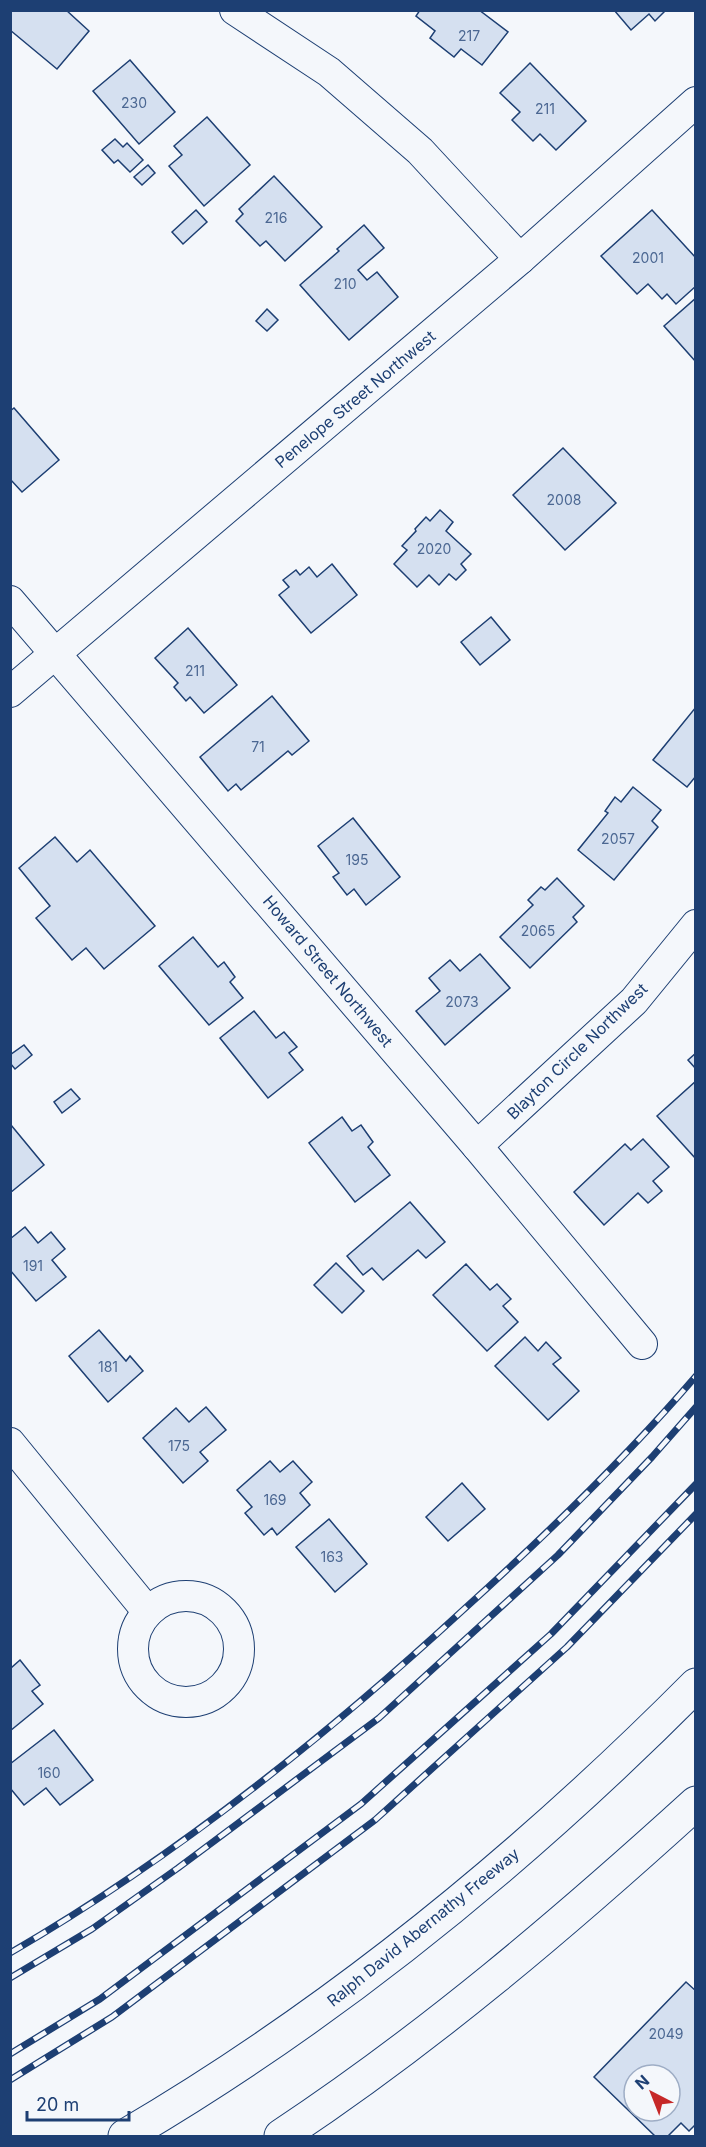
<svg xmlns="http://www.w3.org/2000/svg" width="706" height="2147" viewBox="0 0 706 2147" font-family="Inter,sans-serif">
  <style>
    .building { fill: #d5e0f0; stroke: #1d3f73; stroke-width: 1.5; fill-rule: evenodd }
    .lines { fill: none; stroke-linecap: round; stroke-linejoin: round }
    .street-casing { stroke: #1d3f73; stroke-width: 32 }
    .highway-casing { stroke: #1d3f73; stroke-width: 35 }
    .street { stroke: #f4f7fb; stroke-width: 30 }
    .highway { stroke: #f4f7fb; stroke-width: 33 }
    .rail-casing { stroke: #1d3f73; stroke-width: 7 }
    .rail { stroke: #f4f7fb; stroke-width: 4.5; stroke-dasharray: 14; stroke-linecap: butt }
    .labels { text-anchor: middle; dominant-baseline: central; stroke-width: 4.5; stroke-linejoin: round; paint-order: stroke }
    .number-label { font-size: 14px; fill: #4b6792 }
    .street-label { font-size: 16px; fill: #1d3f73; stroke: #f4f7fb }
  </style>
  <rect width="100%" height="100%" fill="#f4f7fb"/>
  <g class="building">
    <polygon points="10,10 66,10 89,31 57,69 10,30"/>
    <polygon points="420,10 479,10 508,32 482,65 461,49 454,57 430,38 435,31 416,16"/>
    <polygon points="614,10 666,10 655,21 649,14 631,30"/>
    <polygon points="130,60 175,112 139,144 93,91"/>
    <polygon points="530,63 586,121 556,150 540,134 533,141 512,120 520,112 500,93"/>
    <polygon points="207,117 250,165 204,206 169,166 182,155 174,146"/>
    <polygon points="115,139 123,147 127,143 143,160 130,172 118,160 114,163 102,150"/>
    <polygon points="148,165 155,173 142,185 134,177"/>
    <polygon points="274,176 322,227 285,261 266,241 260,246 236,221 243,214 239,209"/>
    <polygon points="196,210 207,222 183,244 172,232"/>
    <polygon points="652,210 696,258 696,286 676,304 667,294 662,299 648,284 637,294 601,256"/>
    <polygon points="364,225 384,248 358,270 367,280 377,272 398,297 349,340 300,285 339,251 337,249"/>
    <polygon points="696,298 696,362 664,326"/>
    <polygon points="267,309 278,320 267,331 256,321"/>
    <polygon points="14,408 59,460 22,492 10,479 10,411"/>
    <polygon points="563,448 616,503 565,550 513,495"/>
    <polygon points="440,510 453,522 446,531 471,554 461,564 466,570 456,580 449,574 439,585 429,575 417,587 394,564 407,550 402,546 416,531 415,529 426,517 430,521"/>
    <polygon points="332,564 357,595 311,633 279,595 289,587 283,580 296,570 300,575 309,567 317,577"/>
    <polygon points="491,617 510,640 480,665 461,642"/>
    <polygon points="188,628 237,685 204,713 190,697 186,701 174,687 178,683 155,658"/>
    <polygon points="272,696 309,741 292,755 288,751 241,790 236,784 228,791 200,757"/>
    <polygon points="696,707 696,776 687,787 653,760"/>
    <polygon points="633,787 661,810 652,821 658,827 614,880 578,850 608,813 605,811 615,797 621,802"/>
    <polygon points="353,818 400,877 366,905 354,889 347,895 333,877 339,873 318,846"/>
    <polygon points="55,837 77,862 90,850 155,926 104,969 86,948 72,960 36,918 50,906 19,868"/>
    <polygon points="557,878 584,906 573,917 577,922 530,968 500,937 533,905 528,900 541,887 545,890"/>
    <polygon points="193,937 218,967 224,962 235,977 230,982 243,998 209,1025 159,966"/>
    <polygon points="480,954 510,988 445,1045 416,1011 440,991 429,978 450,960 460,971"/>
    <polygon points="254,1011 276,1038 284,1032 297,1047 289,1053 303,1070 268,1098 220,1038"/>
    <polygon points="24,1045 32,1055 15,1069 10,1063 10,1055"/>
    <polygon points="696,1053 696,1069 688,1060"/>
    <polygon points="696,1081 696,1159 657,1116"/>
    <polygon points="71,1089 80,1099 62,1113 54,1102"/>
    <polygon points="342,1117 352,1131 361,1125 373,1142 368,1147 390,1175 355,1202 309,1143"/>
    <polygon points="11,1125 44,1165 10,1193 10,1125"/>
    <polygon points="643,1139 669,1167 653,1181 662,1191 648,1203 638,1193 604,1225 574,1192 625,1144 631,1150"/>
    <polygon points="410,1202 445,1242 426,1258 418,1250 383,1280 372,1268 363,1275 347,1256"/>
    <polygon points="25,1227 38,1243 51,1232 65,1249 52,1260 66,1277 36,1301 10,1270 10,1239"/>
    <polygon points="336,1263 364,1291 342,1313 314,1285"/>
    <polygon points="466,1264 490,1290 497,1284 511,1299 503,1306 518,1322 487,1351 433,1295"/>
    <polygon points="99,1330 126,1361 130,1356 143,1371 108,1402 69,1356"/>
    <polygon points="525,1337 538,1351 546,1342 561,1358 553,1364 579,1391 548,1420 495,1366"/>
    <polygon points="206,1407 226,1430 200,1452 208,1461 183,1483 143,1438 176,1408 189,1422"/>
    <polygon points="270,1461 280,1472 293,1461 312,1482 300,1493 310,1505 277,1535 272,1528 264,1535 245,1513 252,1507 237,1490"/>
    <polygon points="462,1483 485,1509 448,1541 426,1517"/>
    <polygon points="329,1519 367,1564 335,1592 296,1547"/>
    <polygon points="20,1660 40,1685 32,1691 43,1704 10,1731 10,1666 12,1667"/>
    <polygon points="54,1730 93,1780 60,1805 46,1788 24,1805 10,1788 10,1764"/>
    <path d="M686,1982L696,1991V2124L689,2131L681,2123L668,2136H655L594,2077ZM634,2075H670V2111H634Z"/>
  </g>
  <g class="lines">
    <g class="street-casing">
      <g id="street">
        <polyline points="235,10 329,72 420,151 520,259"/>
        <polyline points="10,601 477,1146 642,1344"/>
        <polyline points="10,692 520,259 696,102"/>
        <polyline points="477,1146 634,1001 696,925"/>
        <polyline points="10,1443 148,1612"/>
        <circle cx="186" cy="1649" r="53"/>
      </g>
    </g>
    <g class="highway-casing">
      <g id="highway">
        <path d="M125,2136C335,2013 524,1858 696,1685"/>
        <path d="M281,2136C429,2038 564,1923 696,1803"/>
      </g>
    </g>
    <use href="#street" class="street"/>
    <use href="#highway" class="highway"/>
    <g class="rail-casing">
      <g id="rail">
        <path d="M10,1953C174,1858 323,1739 462,1611C544,1537 624,1460 696,1376"/>
        <polyline points="10,1978 92,1929 178,1868 379,1718 558,1555 652,1457 696,1407"/>
        <polyline points="10,2054 100,1999 361,1804 551,1634 696,1484"/>
        <polyline points="10,2080 112,2017 375,1820 567,1647 696,1514"/>
      </g>
    </g>
    <use href="#rail" class="rail"/>
  </g>
  <g class="labels">
    <g class="number-label">
      <text x="469" y="35">217</text>
      <text x="134" y="102">230</text>
      <text x="545" y="108">211</text>
      <text x="276" y="217">216</text>
      <text x="648" y="257">2001</text>
      <text x="345" y="283">210</text>
      <text x="564" y="499">2008</text>
      <text x="434" y="548">2020</text>
      <text x="195" y="670">211</text>
      <text x="258" y="746">71</text>
      <text x="618" y="838">2057</text>
      <text x="357" y="859">195</text>
      <text x="538" y="930">2065</text>
      <text x="462" y="1001">2073</text>
      <text x="33" y="1265">191</text>
      <text x="108" y="1366">181</text>
      <text x="179" y="1445">175</text>
      <text x="275" y="1499">169</text>
      <text x="332" y="1556">163</text>
      <text x="49" y="1772">160</text>
      <text x="666" y="2033">2049</text>
    </g>
    <g class="street-label">
      <text transform="translate(355 399) rotate(-40)">Penelope Street Northwest</text>
      <text transform="translate(328 971) rotate(50)">Howard Street Northwest</text>
      <text transform="translate(577 1051) rotate(-44)">Blayton Circle Northwest</text>
      <text transform="translate(423 1927) rotate(-39)">Ralph David Abernathy Freeway</text>
    </g>
  </g>
  <rect width="706" height="2147" fill="none" stroke="#1d3f73" stroke-width="24"/>
  <g transform="translate(652 2093) rotate(318)"><circle r="28" fill="#f4f7fb" stroke="#9eadc5" stroke-width="1.5"/>
  <path d="M0-4.5L10 22L0 15L-10 22Z" fill="#c62828"/>
  <text y="-9" font-size="16" font-weight="bold" text-anchor="middle" fill="#1d3f73">N</text>
  </g>
  <path d="M27 2111v9h102v-9" fill="none" stroke="#1d3f73" stroke-width="3"/>
  <text x="36" y="2111" font-size="18" fill="#1d3f73" stroke="#f4f7fb" stroke-width="4.5" paint-order="stroke">20 m</text>
</svg>
